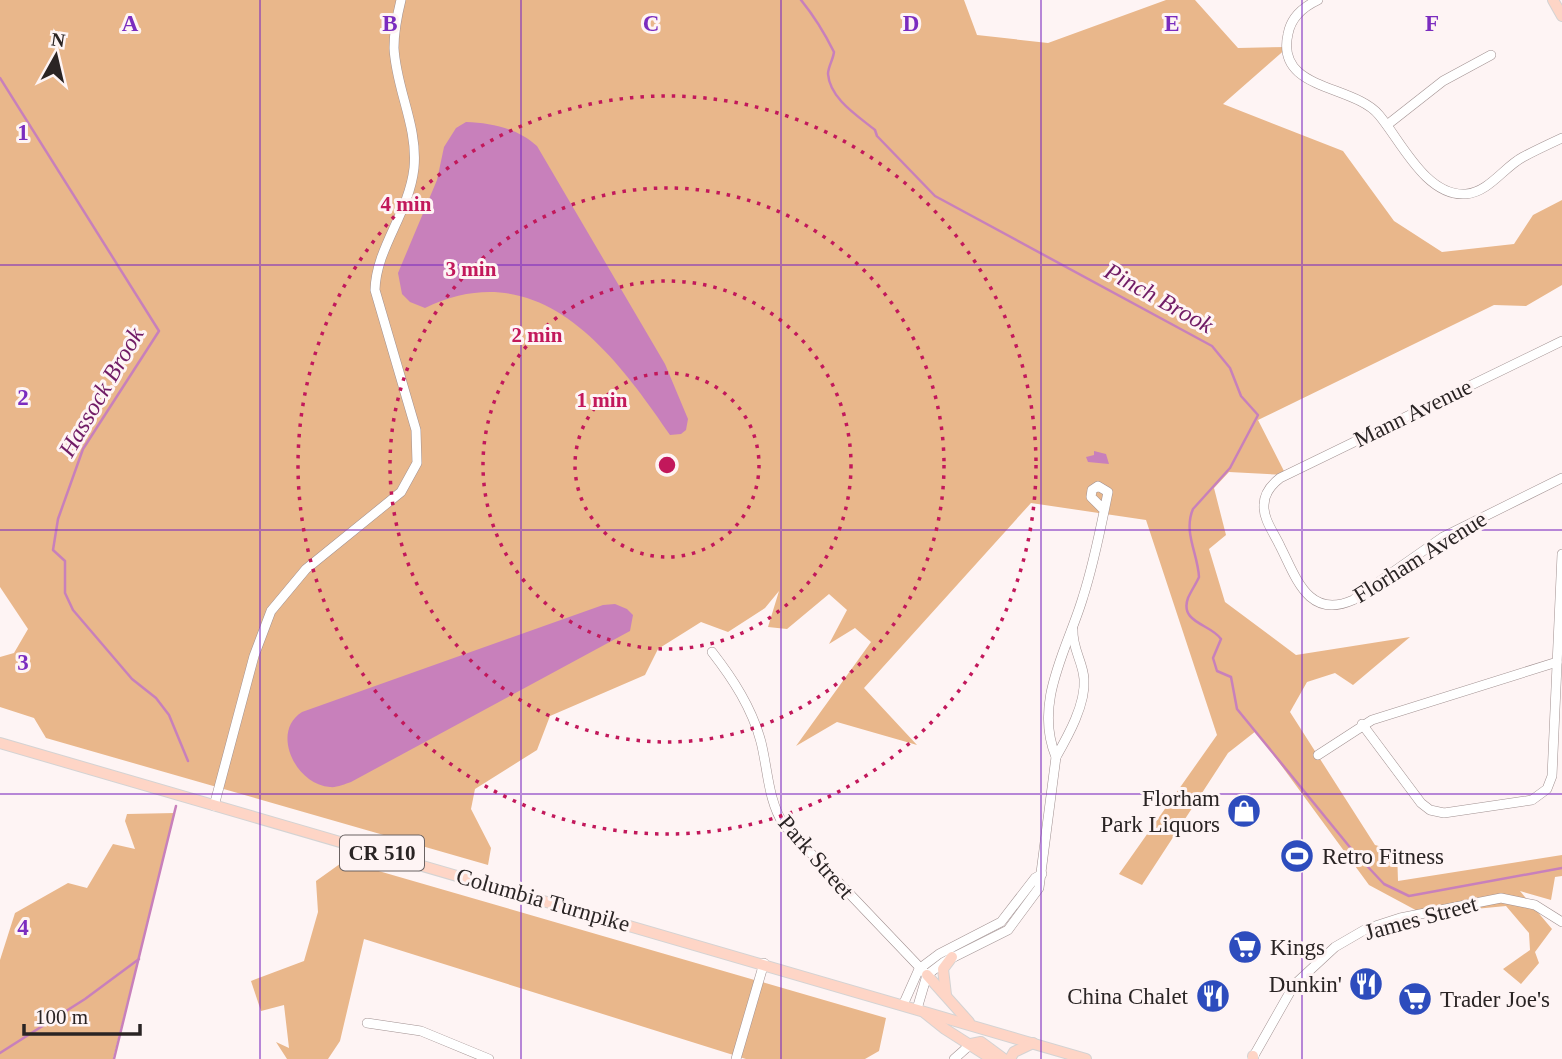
<svg xmlns="http://www.w3.org/2000/svg" width="1562" height="1059" viewBox="0 0 1562 1059" font-family="'Times New Roman',serif">
  <style>
    .green { fill: #e9b78b }
    .water { fill: #c880bb }
    .lines { fill: none; stroke-linecap: round; stroke-linejoin: round }
    .stream { stroke: #c880bb; stroke-width: 2.5 }
    .minor-casing { stroke: #a19191; stroke-width: 10 }
    .major-casing { stroke: #d4d3d3; stroke-width: 12 }
    .minor { stroke: #fff; stroke-width: 9 }
    .major { stroke: #fed5c6; stroke-width: 10 }
    .grid { fill: none; stroke: #7b2cbf; stroke-width: 2; stroke-opacity: 0.55 }
    .ring { fill: none; stroke: #c2185b; stroke-width: 3.5; stroke-dasharray: 3.5 7 }
    .labels { text-anchor: middle; dominant-baseline: central; stroke-width: 6; stroke-linejoin: round; paint-order: stroke }
    .shield { fill: #fef4f4; stroke: #6a6262; stroke-width: 2 }
    .shield-label { font-size: 21px; font-weight: bold; fill: #2a2424 }
    .street-label { font-size: 23px; fill: #2a2424; stroke: #fef4f4 }
    .poi-label { font-size: 23px; fill: #2a2424; stroke: #fef4f4; text-anchor: end }
    .water-label { font-size: 24px; font-style: italic; fill: #701b65; stroke: #fef4f4 }
    .grid-label { font-size: 23px; text-anchor: middle; font-weight: bold; fill: #7b2cbf; stroke: #fef4f4; stroke-width: 6; stroke-linejoin: round; paint-order: stroke }
    .centre { fill: #c2185b; stroke: #fef4f4; stroke-width: 3.5 }
    .ring-label { font-size: 21px; text-anchor: middle; font-weight: bold; fill: #c2185b; stroke: #fef4f4; stroke-width: 6; stroke-linejoin: round; paint-order: stroke }
  </style>
  <rect width="100%" height="100%" fill="#fef4f4"/>
  <g class="green">
    <polygon points="0,0 964,0 977,35 1048,43 1166,0 1195,0 1238,48 1288,47 1223,104 1343,151 1394,221 1442,252 1514,244 1533,215 1562,200 1562,285 1526,306 1494,305 1258,420 1286,475 1229,472 1214,488 1226,535 1209,549 1225,602 1296,655 1410,637 1353,685 1335,673 1307,682 1290,712 1375,845 1397,851 1398,881 1562,855 1562,876 1555,877 1551,900 1520,891 1552,929 1535,952 1539,963 1521,984 1503,969 1530,950 1529,933 1506,906 1423,914 1369,885 1256,731 1228,753 1142,885 1119,874 1217,735 1146,520 1031,503 864,688 917,745 837,722 796,746 871,642 855,628 829,644 847,610 829,594 787,629 768,627 779,591 765,608 728,632 701,622 658,649 645,675 550,716 537,750 475,789 471,809 491,848 488,865 46,738 34,718 0,707 0,657 14,653 28,629 0,587"/>
    <polygon points="175,813 113,1059 0,1059 0,960 15,913 68,883 87,888 113,844 135,849 125,821 127,814"/>
    <polygon points="344,861 886,1018 879,1051 865,1059 746,1059 364,939 340,1041 328,1059 287,1059 276,1042 289,1048 284,1005 261,1011 251,981 304,961 318,912 316,881"/>
  </g>
  <g class="water">
    <path d="M466,122C492,123 517,128 537,146L665,364L688,419L686,430L681,434L670,435C613,352 540,253 425,308L410,302L402,294L398,273L437,180L444,147L456,128Z"/>
    <polygon points="1094,451 1106,454 1109,464 1088,462 1086,457 1094,455"/>
    <path d="M615,604L627,609L633,615L630,631L351,782C345,784 336,788 330,787C296,785 270,732 302,712L603,605Z"/>
  </g>
  <g class="lines">
    <g class="stream">
      <path d="M801,0C814,16 825,34 834,52C833,60 828,67 828,74C830,99 858,116 875,130L877,136L935,196L1212,346L1230,368L1241,396L1258,415L1230,468L1193,509C1183,532 1198,554 1199,577C1196,584 1191,591 1188,598C1179,623 1211,624 1221,639L1213,658L1217,671L1231,677L1237,709L1353,851L1384,884L1409,896L1562,868"/>
      <polyline points="0,78 159,331 83,449 58,519 53,550 65,561 65,593 73,610 132,679 156,698 169,715 188,761"/>
      <polyline points="0,1053 85,999 139,959"/>
      <polyline points="114,1059 176,806"/>
    </g>
    <g class="minor-casing">
      <g id="minor">
        <path d="M1318,0C1303,7 1291,17 1288,34C1275,91 1353,84 1379,115C1401,141 1426,197 1466,194C1489,192 1504,167 1523,157C1536,150 1549,144 1562,138"/>
        <polyline points="1387,125 1443,81 1491,55"/>
        <path d="M1562,341L1280,478C1271,485 1264,493 1264,505C1263,519 1274,533 1280,546C1296,577 1308,620 1353,600L1443,537L1562,478"/>
        <path d="M712,652C733,679 752,708 761,742C768,770 768,801 784,825L927,975"/>
        <polyline points="1362,724 1421,803 1430,810 1444,813 1532,800 1547,789 1552,776 1562,554"/>
        <polyline points="1318,755 1372,720 1557,662"/>
        <path d="M1056,757C1068,736 1086,704 1084,679C1083,662 1072,648 1073,630"/>
        <path d="M214,806L254,656L271,611L306,569L401,492L417,463L416,430L375,290C376,248 409,213 414,168C418,126 396,89 394,48C394,31 397,16 401,0"/>
        <polyline points="903,1005 919,969 939,954 1001,922 1035,878 1042,874"/>
        <path d="M917,1009L927,975L944,962L1008,930L1039,888L1056,757C1033,702 1068,648 1083,597C1094,563 1101,527 1108,492L1098,486L1092,490L1091,497L1102,508"/>
        <polyline points="367,1023 421,1031 489,1059"/>
        <polyline points="736,1059 764,963"/>
        <polyline points="954,1059 971,1044"/>
        <polyline points="1252,1059 1294,985 1335,947 1366,929 1400,918 1501,898 1535,905 1562,922"/>
      </g>
    </g>
    <g class="major-casing">
      <g id="major">
        <polyline points="1553,0 1562,16"/>
        <polyline points="0,743 1086,1059"/>
        <polyline points="927,975 969,1022"/>
        <polyline points="946,995 943,969 952,957"/>
        <polyline points="925,1013 945,1029 992,1059"/>
        <polyline points="971,1044 981,1042 1004,1059"/>
        <polyline points="1010,1059 1014,1052 1033,1043"/>
        <polyline points="1253,1059 1253,1056"/>
      </g>
    </g>
    <use href="#minor" class="minor"/>
    <use href="#major" class="major"/>
  </g>
  <path class="grid" d="M260,0V1059M521,0V1059M781,0V1059M1041,0V1059M1302,0V1059M0,265H1562M0,530H1562M0,794H1562"/>
  <g class="ring">
    <circle cx="667" cy="465" r="92"/>
    <circle cx="667" cy="465" r="184"/>
    <circle cx="667" cy="465" r="277"/>
    <circle cx="667" cy="465" r="369"/>
  </g>
  <defs>
    <g id="shop-disc" transform="scale(1.75)"><circle r="9.5" fill="#2d4cbd" stroke="#fef4f4"/><path d="M-5-2.5h2.3a2.7 3.5 0 0 1 5.4 0H5L5.5 6h-11ZM-1.5-2.5h3a1.5 2.3 0 0 0-3 0Z" fill="#fff"/></g>
    <g id="stadium-disc" transform="scale(1.75)"><circle r="9.5" fill="#2d4cbd" stroke="#fef4f4"/><path d="M0-5a6.5 5 0 1 0 0 10a6.5 5 0 1 0 0-10ZM-3.5-1.8h7v3.6h-7Z" fill="#fff"/></g>
    <g id="supermarket-disc" transform="scale(1.75)"><circle r="9.5" fill="#2d4cbd" stroke="#fef4f4"/><path d="M-6-5.5h2.5l.6 2H6L4.5 2H-2.5L-4.4-4H-6ZM-1.5 3.2a1.3 1.3 0 1 0 .1 0ZM3 3.2a1.3 1.3 0 1 0 .1 0Z" fill="#fff"/></g>
    <g id="restaurant-disc" transform="scale(1.75)"><circle r="9.5" fill="#2d4cbd" stroke="#fef4f4"/><path d="M-5-6h1v4h1v-4h1v4h1v-4h1v5L-1.5 .5V6h-2V.5L-5-1ZM5-6V6H3V1.5H1.5Q1.5-4 5-6Z" fill="#fff"/></g>
  </defs>
  <g fill-rule="evenodd">
    <use href="#shop-disc" x="1244" y="811"/>
    <use href="#stadium-disc" x="1297" y="856"/>
    <use href="#supermarket-disc" x="1245" y="947"/>
    <use href="#restaurant-disc" x="1366" y="984"/>
    <use href="#restaurant-disc" x="1213" y="996"/>
    <use href="#supermarket-disc" x="1415" y="999"/>
  </g>
  <g class="labels">
    <rect class="shield" x="340" y="835.5" width="84" height="35" rx="5"/>
    <g class="shield-label">
      <text x="382" y="853">CR 510</text>
    </g>
    <g class="street-label">
      <text transform="translate(1413 413) rotate(-26)">Mann Avenue</text>
      <text transform="translate(1420 557) rotate(-32)">Florham Avenue</text>
      <text transform="translate(816 857) rotate(49)">Park Street</text>
      <text transform="translate(543 900) rotate(16)">Columbia Turnpike</text>
      <text transform="translate(1421 918) rotate(-15)">James Street</text>
    </g>
    <g class="poi-label">
      <text x="1220" y="798">Florham<tspan x="1220" dy="26">Park Liquors</tspan></text>
      <text x="1322" y="856" text-anchor="start">Retro Fitness</text>
      <text x="1270" y="947" text-anchor="start">Kings</text>
      <text x="1342" y="984">Dunkin'</text>
      <text x="1188" y="996">China Chalet</text>
      <text x="1440" y="999" text-anchor="start">Trader Joe's</text>
    </g>
    <g class="water-label">
      <text transform="translate(1159 298) rotate(29)">Pinch Brook</text>
      <text transform="translate(101 392) rotate(-60)">Hassock Brook</text>
    </g>
  </g>
  <g class="grid-label">
    <text x="130" y="31">A</text>
    <text x="390" y="31">B</text>
    <text x="651" y="31">C</text>
    <text x="911" y="31">D</text>
    <text x="1172" y="31">E</text>
    <text x="1432" y="31">F</text>
    <text x="23" y="140">1</text>
    <text x="23" y="405">2</text>
    <text x="23" y="670">3</text>
    <text x="23" y="935">4</text>
  </g>
  <circle cx="667" cy="465" r="10" class="centre"/>
  <g class="ring-label">
    <text x="406" y="211">4 min</text>
    <text x="471" y="276">3 min</text>
    <text x="537" y="342">2 min</text>
    <text x="602" y="407">1 min</text>
  </g>
  <g transform="translate(56 56) rotate(8)" stroke="#fef4f4" stroke-width="5" paint-order="stroke">
  <path d="M0-5L12 26L0 18L-12 26Z" fill="#2a2424"/>
  <text y="-10" font-size="19" font-weight="bold" text-anchor="middle" fill="#2a2424">N</text>
  </g>
  <path d="M24 1024v10h116v-10" fill="none" stroke="#2a2424" stroke-width="3.5"/>
  <text x="35" y="1024" font-size="21" fill="#2a2424" stroke="#fef4f4" stroke-width="5" paint-order="stroke">100 m</text>
</svg>
